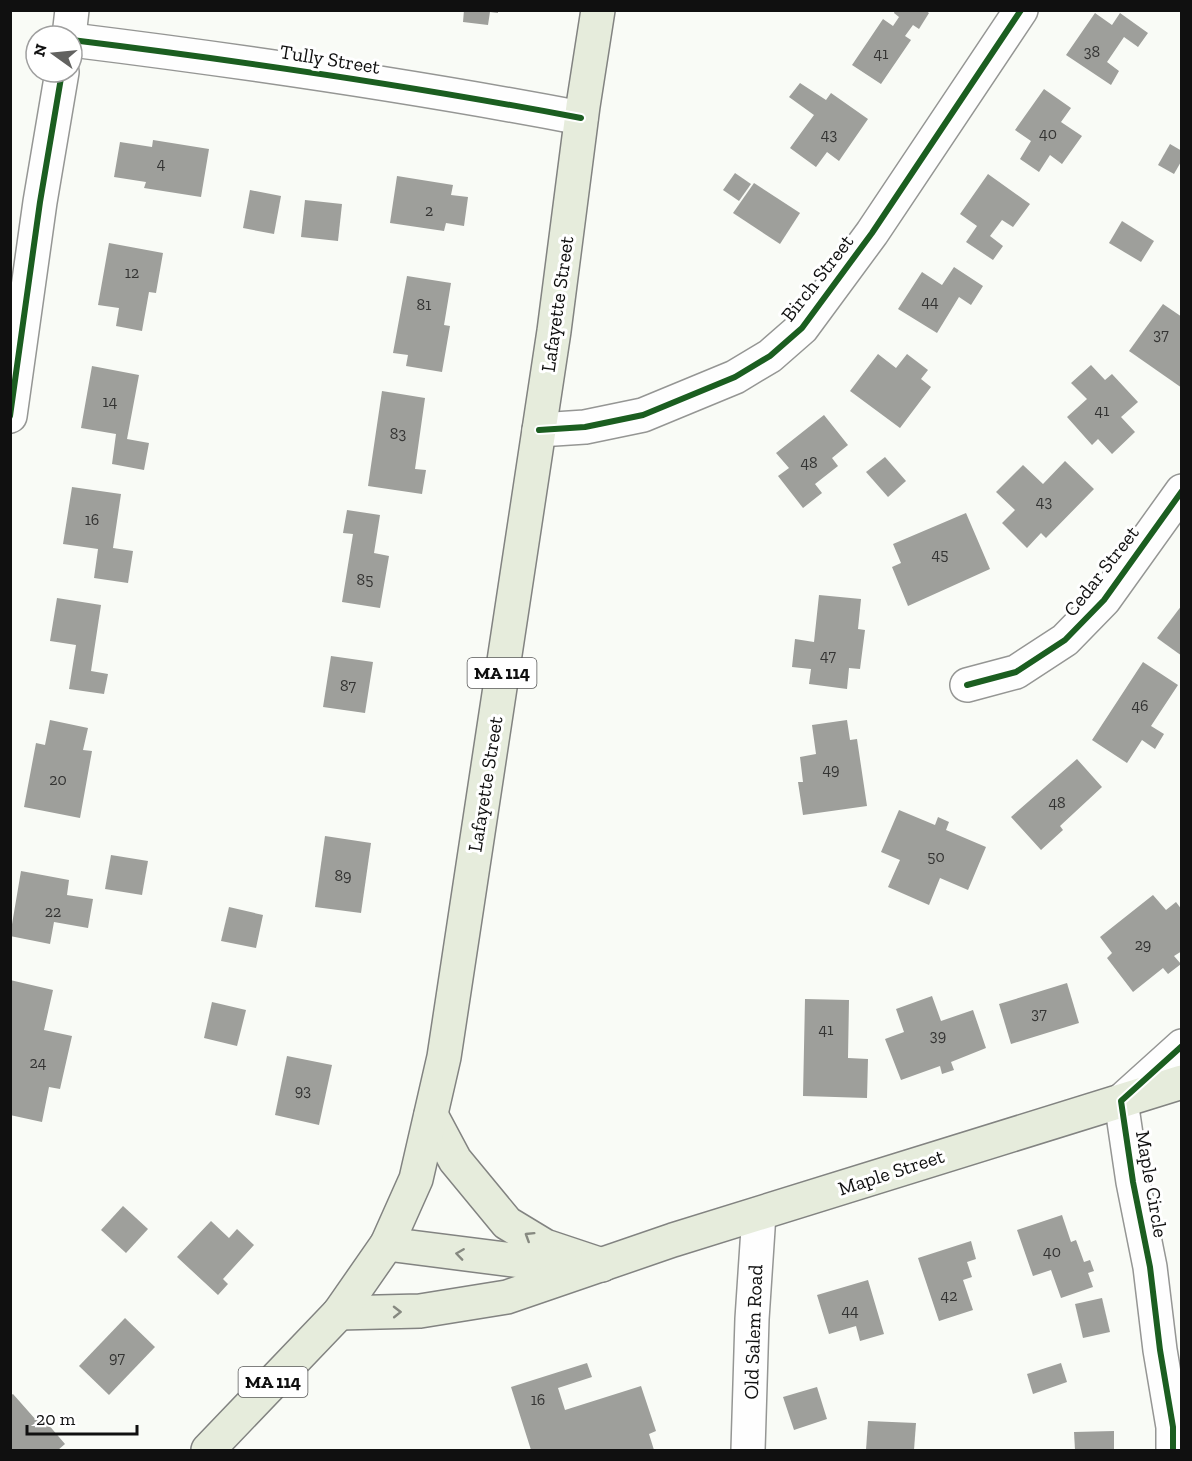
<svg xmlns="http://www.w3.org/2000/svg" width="1192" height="1461" viewBox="0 0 1192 1461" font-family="'Zilla Slab',serif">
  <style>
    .building { fill: #9e9f9b }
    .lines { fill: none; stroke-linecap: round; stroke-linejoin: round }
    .minor-casing { stroke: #959694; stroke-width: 36 }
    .major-casing { stroke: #828381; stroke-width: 36 }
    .minor { stroke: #fefefe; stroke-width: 33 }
    .major { stroke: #e6ecdc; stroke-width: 33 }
    .cycleway-casing { stroke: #fff; stroke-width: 10 }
    .cycleway { stroke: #1b5e20; stroke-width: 6 }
    .oneway { stroke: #868980 }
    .labels { text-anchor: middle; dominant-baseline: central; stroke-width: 6; stroke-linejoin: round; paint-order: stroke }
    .number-label { font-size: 16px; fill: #343433 }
    .shield { fill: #fff; stroke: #585858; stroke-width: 1.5 }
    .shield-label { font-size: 18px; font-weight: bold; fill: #101010 }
    .street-label { font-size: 20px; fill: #101010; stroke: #fff }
  </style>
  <rect width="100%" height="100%" fill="#f9fbf6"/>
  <g class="building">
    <polygon points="464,10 498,10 498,13 490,12 488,25 463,22"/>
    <polygon points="895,10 925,10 929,13 919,29 913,25 905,36 911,40 881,84 852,65 883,19 893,26 899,17 894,13"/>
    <polygon points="1095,13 1112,25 1120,13 1148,33 1138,47 1124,37 1107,62 1119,71 1111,85 1066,55"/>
    <polygon points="800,83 826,100 831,93 868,119 839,161 827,152 816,167 790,148 814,115 789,97"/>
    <polygon points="1044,89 1071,108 1061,122 1082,136 1062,164 1050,155 1039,172 1020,159 1031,141 1015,130"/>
    <polygon points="153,140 209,149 201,197 144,188 146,182 114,177 120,142 152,147"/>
    <polygon points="1170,144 1182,151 1182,160 1174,174 1158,165"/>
    <polygon points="735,173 751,184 739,201 723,190"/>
    <polygon points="988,174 1030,204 1013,227 1002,220 990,236 1003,246 993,260 966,242 977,226 960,214"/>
    <polygon points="397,176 453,185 451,195 468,197 464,226 446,223 444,231 390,223"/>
    <polygon points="754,183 800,213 780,244 733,213"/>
    <polygon points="250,190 281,196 274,234 243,228"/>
    <polygon points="305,200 342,204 338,241 301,237"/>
    <polygon points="1122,221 1154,241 1141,262 1109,243"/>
    <polygon points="109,243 163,253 156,293 149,292 142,331 116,326 119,308 98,305"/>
    <polygon points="954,267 983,286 971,305 959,297 937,333 898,309 922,272 942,285"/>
    <polygon points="407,276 451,283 444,325 450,326 442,372 406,366 408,355 393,353"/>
    <polygon points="1163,304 1182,317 1182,388 1129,351"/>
    <polygon points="878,354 896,368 907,354 928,370 921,379 931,387 900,428 850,391"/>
    <polygon points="1091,365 1105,380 1112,374 1138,402 1121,417 1135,432 1112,454 1098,439 1092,445 1067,417 1087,399 1071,383"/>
    <polygon points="92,366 139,375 127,439 149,443 144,470 112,464 116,434 81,428"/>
    <polygon points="382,391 425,398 415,469 426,470 422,494 368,486"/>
    <polygon points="824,415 848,445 832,458 838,466 815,484 822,493 803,508 778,476 789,468 776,453"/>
    <polygon points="885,457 906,481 888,497 866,472"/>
    <polygon points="1065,461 1094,489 1046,538 1041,533 1027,548 1002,523 1015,510 996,492 1023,465 1043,484"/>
    <polygon points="72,487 121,494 113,548 133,551 128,583 94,578 98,549 63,544"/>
    <polygon points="347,510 380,515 374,553 389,556 380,608 342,602 353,534 343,533"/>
    <polygon points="966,513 990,569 908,606 892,567 901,563 893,544"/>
    <polygon points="819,595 861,599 858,629 865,630 860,669 849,668 847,689 809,684 811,669 792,667 795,639 814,642"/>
    <polygon points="57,598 101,605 91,671 108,674 104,694 69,689 76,645 50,641"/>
    <polygon points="1182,605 1182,656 1157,638"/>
    <polygon points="331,656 373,662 365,713 323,707"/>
    <polygon points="1143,662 1178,685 1151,726 1164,734 1155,749 1142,740 1127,763 1092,740"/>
    <polygon points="50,720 88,728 83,750 92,751 80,818 24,807 36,743 45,745"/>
    <polygon points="847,720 850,740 857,739 867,806 803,815 798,782 803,782 800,757 816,754 812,725"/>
    <polygon points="1077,759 1102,787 1060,826 1063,830 1041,850 1011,817"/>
    <polygon points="899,810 935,825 938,817 949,822 946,830 986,847 968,890 940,878 929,905 888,887 900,860 881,852"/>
    <polygon points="325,836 371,843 361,913 315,907"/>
    <polygon points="111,855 148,861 142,895 105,889"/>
    <polygon points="21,871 69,880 67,895 93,899 88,928 54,922 50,944 10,936"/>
    <polygon points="1153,895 1166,910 1176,902 1182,910 1182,951 1174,956 1181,964 1168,974 1163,968 1133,992 1107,958 1112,953 1100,937"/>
    <polygon points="229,907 263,915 256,948 221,941"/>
    <polygon points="10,980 53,990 44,1030 72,1036 60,1089 49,1087 42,1122 10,1115"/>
    <polygon points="1067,983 1079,1023 1011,1044 999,1004"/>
    <polygon points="932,996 941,1021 973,1010 986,1048 951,1062 954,1070 942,1074 940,1066 901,1080 885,1039 904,1032 896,1009"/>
    <polygon points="805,999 849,1000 848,1058 868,1059 867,1098 803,1096"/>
    <polygon points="212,1002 246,1010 237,1046 204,1038"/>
    <polygon points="287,1056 332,1065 319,1125 275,1115"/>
    <polygon points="123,1206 148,1229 126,1253 101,1230"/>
    <polygon points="1062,1215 1071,1242 1076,1240 1084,1262 1090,1260 1094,1271 1088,1273 1093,1287 1061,1298 1051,1270 1033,1276 1017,1230"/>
    <polygon points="211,1221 229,1238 237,1229 254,1245 223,1279 228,1284 218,1295 177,1257"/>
    <polygon points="971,1241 976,1259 967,1262 972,1277 963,1280 973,1310 939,1321 918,1258"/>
    <polygon points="868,1280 884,1334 860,1341 856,1326 829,1334 817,1295"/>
    <polygon points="1102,1298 1110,1332 1083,1338 1075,1304"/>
    <polygon points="125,1318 155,1347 109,1395 79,1366"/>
    <polygon points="587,1363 592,1377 558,1388 565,1410 641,1386 656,1431 649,1434 654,1450 531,1450 511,1387"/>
    <polygon points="1061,1363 1067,1382 1033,1394 1027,1374"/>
    <polygon points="817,1387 827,1419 794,1430 783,1397"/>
    <polygon points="13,1394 36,1420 41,1416 65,1444 58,1450 10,1450 10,1396"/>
    <polygon points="868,1421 916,1423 914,1450 866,1450"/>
    <polygon points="1114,1431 1114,1450 1075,1450 1074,1432"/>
  </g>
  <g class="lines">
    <g class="minor-casing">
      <g id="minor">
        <polyline points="69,36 72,10"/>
        <path d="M72,40C242,61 413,86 581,118"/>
        <polyline points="10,416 40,202 62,72"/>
        <polyline points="539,430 585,427 643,415 735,377 770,356 802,328 872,233 1021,10"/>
        <polyline points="967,685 1016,672 1065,640 1104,600 1182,491"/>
        <polyline points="748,1450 752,1319 759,1214"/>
        <polyline points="1173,1450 1173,1427 1160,1350 1150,1267 1133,1182 1121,1101 1182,1046"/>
      </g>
    </g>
    <g class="major-casing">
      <g id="major">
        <polyline points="431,1115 455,1160 507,1223 545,1246 602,1265"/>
        <polyline points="387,1244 529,1262 570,1264"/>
        <polyline points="339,1313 420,1311 507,1297 673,1240 1182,1082"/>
        <polyline points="208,1450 339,1313 387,1244 416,1179 444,1057 554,331 583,106 598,10"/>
      </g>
    </g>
    <use href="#minor" class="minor"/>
    <use href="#major" class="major"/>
    <g class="cycleway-casing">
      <g id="cycleway">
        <path d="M72,40C242,61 413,86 581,118"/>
        <polyline points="10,416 40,202 62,72"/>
        <polyline points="539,430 585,427 643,415 735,377 770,356 802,328 872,233 1021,10"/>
        <polyline points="967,685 1016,672 1065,640 1104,600 1182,491"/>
        <polyline points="1173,1450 1173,1427 1160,1350 1150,1267 1133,1182 1121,1101 1182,1046"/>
      </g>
    </g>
    <use href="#cycleway" class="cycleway"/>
  </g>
  <defs><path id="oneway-chevron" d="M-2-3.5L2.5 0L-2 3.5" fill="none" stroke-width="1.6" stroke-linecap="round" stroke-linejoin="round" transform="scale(1.5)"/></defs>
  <g class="oneway">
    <use href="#oneway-chevron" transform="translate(529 1236) rotate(-148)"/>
    <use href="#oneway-chevron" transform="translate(460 1254) rotate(-172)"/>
    <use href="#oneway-chevron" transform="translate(397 1312) rotate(-1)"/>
  </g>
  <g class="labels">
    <g class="number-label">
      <text x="1092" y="51">38</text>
      <text x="881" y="53">41</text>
      <text x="1048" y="133">40</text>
      <text x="829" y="134">43</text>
      <text x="161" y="163">4</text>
      <text x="429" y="210">2</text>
      <text x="132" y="272">12</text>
      <text x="930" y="301">44</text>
      <text x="424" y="304">81</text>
      <text x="1161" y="334">37</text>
      <text x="110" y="401">14</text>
      <text x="1102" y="410">41</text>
      <text x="398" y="433">83</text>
      <text x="809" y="462">48</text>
      <text x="1044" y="501">43</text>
      <text x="92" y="519">16</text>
      <text x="940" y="554">45</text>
      <text x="365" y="579">85</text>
      <text x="828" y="655">47</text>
      <text x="348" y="685">87</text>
      <text x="1140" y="705">46</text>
      <text x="831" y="769">49</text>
      <text x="58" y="779">20</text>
      <text x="1057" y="802">48</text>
      <text x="936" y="856">50</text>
      <text x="343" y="875">89</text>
      <text x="53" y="911">22</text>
      <text x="1143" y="944">29</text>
      <text x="1039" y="1013">37</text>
      <text x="826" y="1029">41</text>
      <text x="938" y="1035">39</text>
      <text x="38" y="1062">24</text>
      <text x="303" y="1090">93</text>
      <text x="1052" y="1251">40</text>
      <text x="949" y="1295">42</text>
      <text x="850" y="1310">44</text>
      <text x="117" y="1357">97</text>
      <text x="538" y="1399">16</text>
    </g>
    <g class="shield">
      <rect x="467.5" y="658" width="69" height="30" rx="4.5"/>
      <rect x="238.5" y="1367" width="69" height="30" rx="4.5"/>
    </g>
    <g class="shield-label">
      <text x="502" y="673">MA 114</text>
      <text x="273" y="1382">MA 114</text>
    </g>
    <g class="street-label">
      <text transform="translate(330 59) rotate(9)">Tully Street</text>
      <text transform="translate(817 278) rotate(-52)">Birch Street</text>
      <text transform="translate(557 304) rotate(-82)">Lafayette Street</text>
      <text transform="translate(1101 571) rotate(-52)">Cedar Street</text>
      <text transform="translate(485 784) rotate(-81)">Lafayette Street</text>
      <text transform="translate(891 1172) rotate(-18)">Maple Street</text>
      <text transform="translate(1152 1184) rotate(80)">Maple Circle</text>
      <text transform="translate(753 1332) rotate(-88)">Old Salem Road</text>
    </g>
  </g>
  <rect width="1192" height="1461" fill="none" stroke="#101010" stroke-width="24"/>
  <g transform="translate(54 54) rotate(285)"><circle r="28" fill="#ffffff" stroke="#9f9f9f" stroke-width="1.5"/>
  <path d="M0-4.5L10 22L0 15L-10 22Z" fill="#626260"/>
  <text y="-9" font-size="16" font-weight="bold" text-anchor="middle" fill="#101010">N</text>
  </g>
  <path d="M27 1425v9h110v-9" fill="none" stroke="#101010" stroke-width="3"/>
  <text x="36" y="1425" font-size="18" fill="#101010" stroke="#ffffff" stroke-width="4.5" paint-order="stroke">20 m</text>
</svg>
